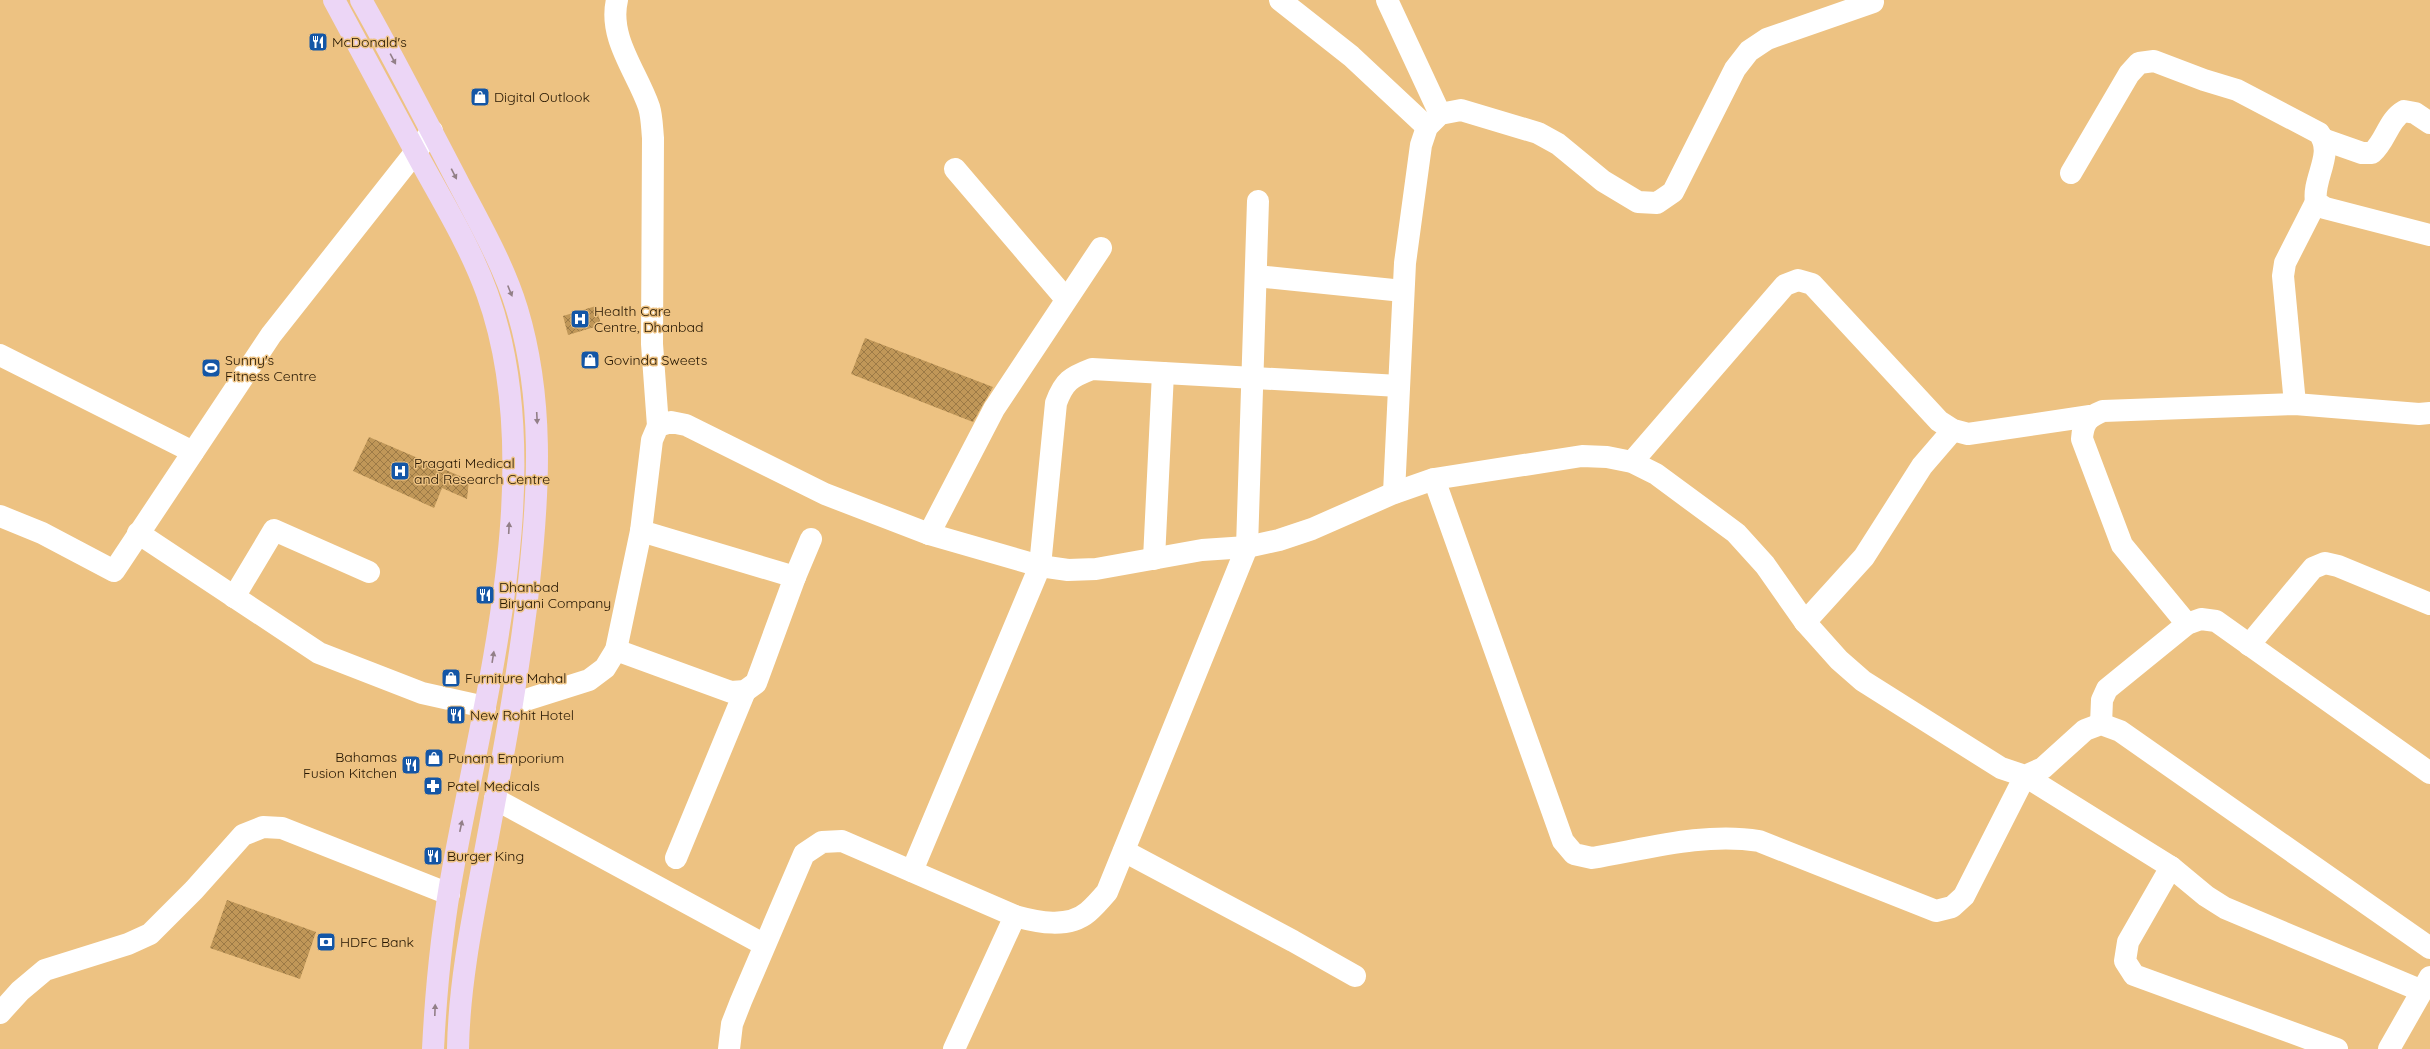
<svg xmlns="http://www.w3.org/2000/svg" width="2430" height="1049" viewBox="0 0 2430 1049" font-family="Quicksand,sans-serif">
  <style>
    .building { fill: url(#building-cross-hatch) }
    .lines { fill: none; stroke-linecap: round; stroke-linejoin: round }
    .minor { stroke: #fff; stroke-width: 22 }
    .trunk { stroke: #ecd6f6; stroke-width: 22 }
    .oneway { fill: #927f87 }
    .labels { text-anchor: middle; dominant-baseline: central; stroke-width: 3; stroke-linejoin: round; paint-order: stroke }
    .poi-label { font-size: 14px; fill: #241500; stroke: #edc282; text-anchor: start }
  </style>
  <defs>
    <pattern id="building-cross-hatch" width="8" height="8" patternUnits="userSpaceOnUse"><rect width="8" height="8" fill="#c09758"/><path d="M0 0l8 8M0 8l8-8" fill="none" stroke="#9c7a46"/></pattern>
  </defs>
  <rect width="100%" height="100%" fill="#edc282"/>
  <g class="building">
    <polygon points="596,306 601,325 568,335 563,316"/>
    <polygon points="865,338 993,387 973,422 851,374"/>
    <polygon points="369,437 469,480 467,499 442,488 434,508 353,471"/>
    <polygon points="227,900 316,932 300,979 210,948"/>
  </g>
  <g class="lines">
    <g class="minor">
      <path d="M617,0C608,38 637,72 649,107C652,117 652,128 653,138L652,344L658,426"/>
      <polyline points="1280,0 1351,56 1427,127"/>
      <polyline points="1387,0 1440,114"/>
      <path d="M2325,140L2362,153H2372C2386,141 2388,120 2404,111L2415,113L2430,123"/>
      <polyline points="955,169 1066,299"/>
      <path d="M2071,173L2129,74L2139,63L2154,61L2204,80L2237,90L2319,133C2335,154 2312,178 2316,202L2325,208L2430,235"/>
      <polyline points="1256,276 1403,291"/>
      <polyline points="0,355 193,452"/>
      <polyline points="2295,404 2283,276 2285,263 2316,202"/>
      <polyline points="1632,462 1785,285 1798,280 1812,284 1939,421 1953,430 1968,434 2090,416"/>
      <path d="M1434,479L1563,841L1574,854L1592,858C1646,849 1704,832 1759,841L1936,911L1952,907L1964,896L2025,776L2171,867L2206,896L2225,908L2422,991"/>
      <polyline points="1394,493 1405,263 1421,145 1427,127 1440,114 1461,110 1538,133 1558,144 1603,181 1638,202 1657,203 1673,192 1735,69 1749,51 1767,39 1873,2"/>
      <polyline points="0,516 42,533 114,571 271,335 432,131"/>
      <polyline points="641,531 795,577"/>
      <polyline points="138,533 319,653 422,693 485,707"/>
      <polyline points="929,534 994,409 1101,248"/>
      <polyline points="1154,559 1163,373"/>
      <polyline points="234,597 274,530 369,572"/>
      <polyline points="1805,622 1864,557 1922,466 1953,430"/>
      <path d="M2187,624L2122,545L2082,439C2083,422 2088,417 2103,411L2295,404L2419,414L2430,413"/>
      <polyline points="2249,645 2313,568 2325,563 2338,566 2430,604"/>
      <polyline points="616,650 731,692 745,691 756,683 795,577 811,539"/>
      <polyline points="513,704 589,680 605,668 616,650 641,531 652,440 658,426 671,422 686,425 825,494 929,534 1040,566 1068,570 1096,569 1202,550 1247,547 1279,540 1312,529 1394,493 1434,479 1582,456 1607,457 1632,462 1656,474 1736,533 1765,565 1805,622 1839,660 1863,681 2001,768 2025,776 2043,768 2085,730 2101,724 2120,731 2430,948"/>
      <polyline points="2101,724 2102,700 2107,689 2187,624 2201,619 2216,621 2430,773"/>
      <polyline points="495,799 763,944"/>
      <polyline points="1124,851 1293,941 1355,976"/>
      <polyline points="676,858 745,691"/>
      <polyline points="2171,867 2128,942 2125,961 2134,975 2337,1049"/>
      <path d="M912,871L1040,566L1056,403C1064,381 1071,377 1092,369L1399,386"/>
      <polyline points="0,1013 20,991 45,970 128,944 150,934 194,890 243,835 263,827 282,828 449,894"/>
      <path d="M729,1049L732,1024L741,1001L804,854L822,842L842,841L1015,916C1037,922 1068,929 1088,912C1095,906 1101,899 1107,892L1247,547L1258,201"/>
      <polyline points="954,1049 1015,916"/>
      <polyline points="2389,1049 2430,977"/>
    </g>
    <g class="trunk">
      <path d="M334,0C363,53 391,107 420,160C444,204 470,246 487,293C550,467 485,693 453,869C442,928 436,989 433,1049"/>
      <path d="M361,0C395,60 427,123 459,184C480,224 504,266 517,309C544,398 539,490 529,582C519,675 501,766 484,858C472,921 459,986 458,1049"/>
    </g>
  </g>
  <defs><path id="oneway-solid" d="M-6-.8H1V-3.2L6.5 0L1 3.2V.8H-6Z"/></defs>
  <g class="oneway">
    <use href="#oneway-solid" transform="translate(393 59) rotate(62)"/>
    <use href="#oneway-solid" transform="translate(454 174) rotate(63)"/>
    <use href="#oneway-solid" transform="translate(510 291) rotate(68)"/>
    <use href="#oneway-solid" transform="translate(537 418) rotate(87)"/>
    <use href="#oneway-solid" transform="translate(509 528) rotate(-87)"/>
    <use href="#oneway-solid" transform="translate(493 657) rotate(-81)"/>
    <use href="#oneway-solid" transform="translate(461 826) rotate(-78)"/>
    <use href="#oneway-solid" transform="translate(435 1010) rotate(-88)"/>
  </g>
  <defs>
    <g id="restaurant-square" transform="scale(1)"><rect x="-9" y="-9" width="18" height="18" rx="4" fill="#1456a6" stroke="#edc282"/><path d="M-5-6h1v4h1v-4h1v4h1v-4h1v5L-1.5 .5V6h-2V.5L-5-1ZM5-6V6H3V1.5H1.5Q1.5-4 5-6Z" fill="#fff"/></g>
    <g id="shop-square" transform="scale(1)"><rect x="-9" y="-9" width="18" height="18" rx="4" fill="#1456a6" stroke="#edc282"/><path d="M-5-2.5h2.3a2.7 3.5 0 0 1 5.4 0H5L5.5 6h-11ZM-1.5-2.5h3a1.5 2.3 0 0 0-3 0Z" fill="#fff"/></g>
    <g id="hospital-square" transform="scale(1)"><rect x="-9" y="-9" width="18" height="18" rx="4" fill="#1456a6" stroke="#edc282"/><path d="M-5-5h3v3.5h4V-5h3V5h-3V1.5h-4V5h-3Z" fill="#fff"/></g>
    <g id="stadium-square" transform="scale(1)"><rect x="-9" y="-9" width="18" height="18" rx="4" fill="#1456a6" stroke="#edc282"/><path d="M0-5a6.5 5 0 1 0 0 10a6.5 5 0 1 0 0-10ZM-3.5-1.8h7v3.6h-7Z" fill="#fff"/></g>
    <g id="pharmacy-square" transform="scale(1)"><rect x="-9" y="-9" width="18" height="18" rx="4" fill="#1456a6" stroke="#edc282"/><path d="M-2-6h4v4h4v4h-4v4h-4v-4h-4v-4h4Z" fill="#fff"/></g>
    <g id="bank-square" transform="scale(1)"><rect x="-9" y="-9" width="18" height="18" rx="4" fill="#1456a6" stroke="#edc282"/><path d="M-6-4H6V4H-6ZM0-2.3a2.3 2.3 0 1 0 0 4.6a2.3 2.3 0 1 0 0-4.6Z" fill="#fff"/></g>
  </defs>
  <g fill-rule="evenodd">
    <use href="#restaurant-square" x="318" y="42"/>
    <use href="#shop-square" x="480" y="97"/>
    <use href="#hospital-square" x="580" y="319"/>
    <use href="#shop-square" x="590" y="360"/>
    <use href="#stadium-square" x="211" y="368"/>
    <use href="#hospital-square" x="400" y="471"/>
    <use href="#restaurant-square" x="485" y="595"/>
    <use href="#shop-square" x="451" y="678"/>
    <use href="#restaurant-square" x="456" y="715"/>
    <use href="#shop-square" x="434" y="758"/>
    <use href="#restaurant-square" x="411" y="765"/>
    <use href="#pharmacy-square" x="433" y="786"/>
    <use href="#restaurant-square" x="433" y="856"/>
    <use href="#bank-square" x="326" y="942"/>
  </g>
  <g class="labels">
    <g class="poi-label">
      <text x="332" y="42">McDonald's</text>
      <text x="494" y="97">Digital Outlook</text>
      <text x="594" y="311">Health Care<tspan x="594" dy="16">Centre, Dhanbad</tspan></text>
      <text x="225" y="360">Sunny's<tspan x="225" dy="16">Fitness Centre</tspan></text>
      <text x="604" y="360">Govinda Sweets</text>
      <text x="414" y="463">Pragati Medical<tspan x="414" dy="16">and Research Centre</tspan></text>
      <text x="499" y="587">Dhanbad<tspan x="499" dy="16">Biryani Company</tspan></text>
      <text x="465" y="678">Furniture Mahal</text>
      <text x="470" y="715">New Rohit Hotel</text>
      <text x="397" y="757" text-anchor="end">Bahamas<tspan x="397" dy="16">Fusion Kitchen</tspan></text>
      <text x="448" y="758">Punam Emporium</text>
      <text x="447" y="786">Patel Medicals</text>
      <text x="447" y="856">Burger King</text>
      <text x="340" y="942">HDFC Bank</text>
    </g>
  </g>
</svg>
